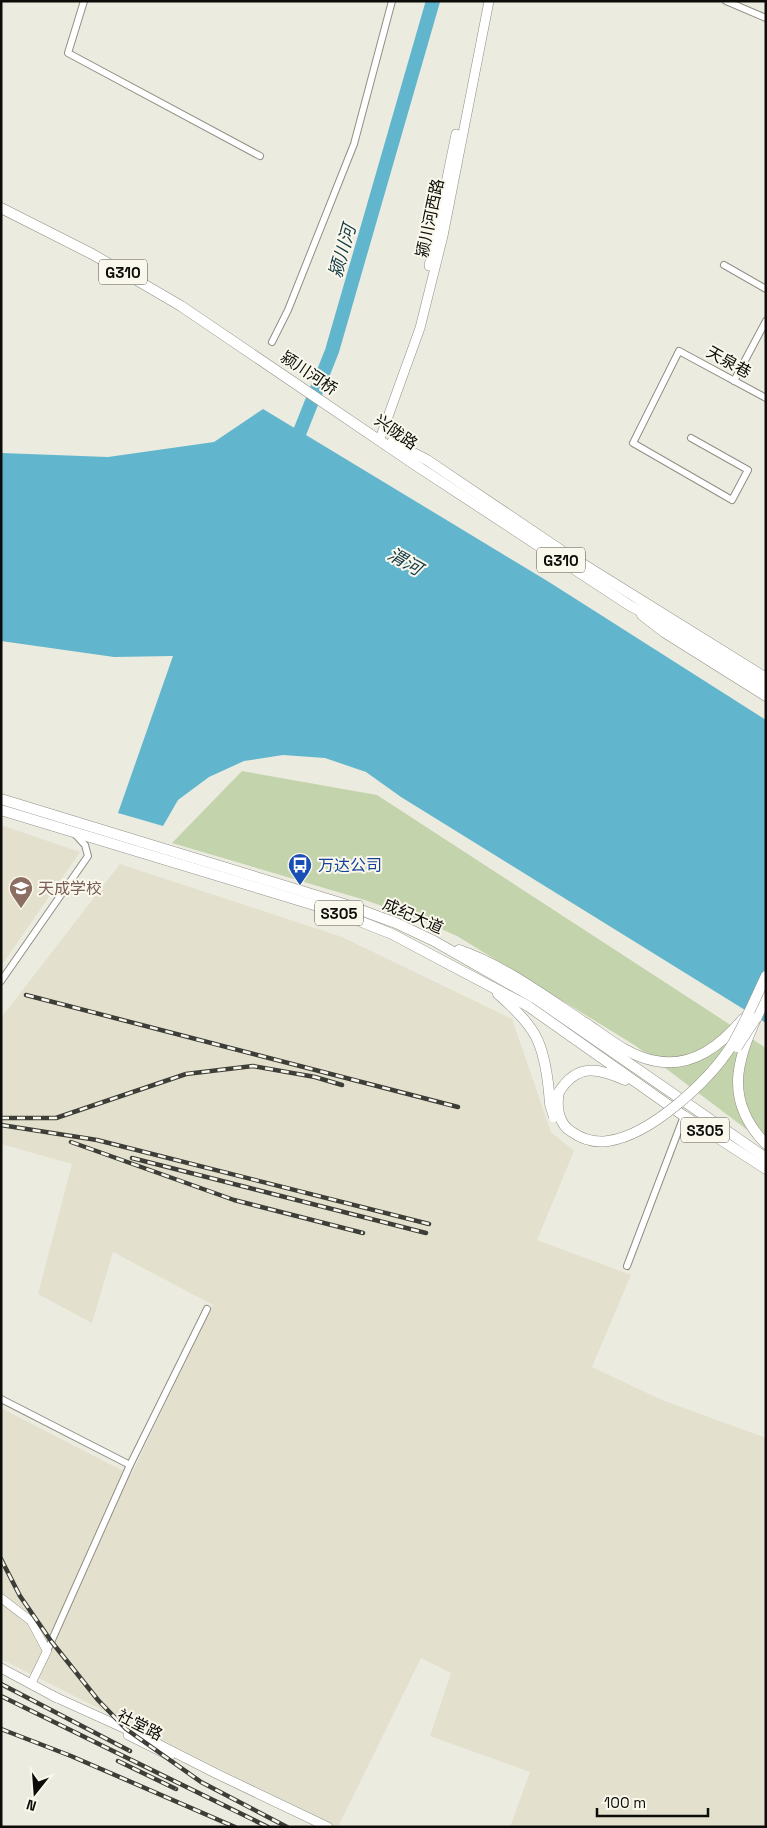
<svg xmlns="http://www.w3.org/2000/svg" width="767" height="1828" viewBox="0 0 767 1828" font-family="'Space Grotesk','Noto Sans SC',sans-serif">
  <style>
    .built { fill: #e3e0cd }
    .green { fill: #c3d3ac }
    .water { fill: #61b6ce }
    .lines { fill: none; stroke-linecap: round; stroke-linejoin: round }
    .river { stroke: #61b6ce; stroke-width: 14 }
    .minor-casing { stroke: #918f85; stroke-width: 8 }
    .tertiary-casing { stroke: #918f85; stroke-width: 9 }
    .secondary-casing { stroke: #918f85; stroke-width: 10 }
    .primary-casing { stroke: #918f85; stroke-width: 11 }
    .trunk-casing { stroke: #918f85; stroke-width: 11 }
    .minor { stroke: #fff; stroke-width: 6 }
    .tertiary { stroke: #fff; stroke-width: 8 }
    .secondary { stroke: #fff; stroke-width: 9 }
    .primary { stroke: #fff; stroke-width: 10 }
    .trunk { stroke: #fff; stroke-width: 10 }
    .rail-casing { stroke: #3e3e38; stroke-width: 4.5 }
    .rail { stroke: #faf8ec; stroke-width: 2.5; stroke-dasharray: 8; stroke-linecap: butt }
    .primary-bridge-casing { stroke: #918f85; stroke-width: 11; stroke-linecap: butt }
    .primary-bridge { stroke: #fff; stroke-width: 10 }
    .labels { text-anchor: middle; dominant-baseline: central; stroke-width: 4; stroke-linejoin: round; paint-order: stroke }
    .shield { fill: #faf8ec; stroke: #53534c; stroke-width: 1 }
    .shield-label { font-size: 15px; font-weight: bold; fill: #0c0c08 }
    .street-label { font-size: 16px; fill: #0c0c08; stroke: #faf8ec }
    .transit-label { font-size: 16px; fill: #164399; stroke: #faf8ec; text-anchor: start }
    .education-label { font-size: 16px; fill: #785e54; stroke: #faf8ec; text-anchor: start }
    .water-label { font-size: 18px; font-style: italic; fill: #133b46; stroke: #faf8ec }
  </style>
  <rect width="100%" height="100%" fill="#ecebdf"/>
  <g class="built">
    <polygon points="1,825 80,852 1,966"/>
    <polygon points="120,864 342,937 512,1019 551,1132 574,1151 537,1240 631,1275 592,1367 662,1400 766,1438 766,1827 510,1827 530,1772 430,1736 451,1673 421,1658 338,1827 335,1827 1,1659 1,1408 131,1475 213,1305 113,1252 92,1323 38,1294 72,1164 1,1144 1,1018"/>
  </g>
  <polygon class="green" points="242,771 377,795 766,1048 766,1144 636,1046 457,936 416,918 365,900 172,843"/>
  <polygon class="water" points="263,409 549,582 766,720 766,1023 401,797 366,772 325,758 283,755 244,761 209,777 178,800 163,826 118,813 173,656 114,657 1,641 1,453 108,457 214,442"/>
  <g class="lines">
    <polyline class="river" points="293,449 332,351 433,1"/>
    <g class="minor-casing">
      <g id="minor">
        <polyline points="84,1 68,53 260,156"/>
        <polyline points="726,1 766,18"/>
        <polyline points="724,265 766,289"/>
        <polyline points="272,342 288,310 354,144 392,1"/>
        <polyline points="734,381 766,321"/>
        <polyline points="691,438 748,470 732,500 633,443 679,351 766,398"/>
        <polyline points="1,981 88,856 85,845 74,833"/>
        <polyline points="627,1266 684,1116"/>
        <polyline points="1,1399 130,1465"/>
        <polyline points="47,1651 130,1465 207,1309"/>
      </g>
    </g>
    <g class="tertiary-casing">
      <polyline id="tertiary" points="1,1598 31,1621 47,1651 31,1684"/>
    </g>
    <g class="secondary-casing">
      <g id="secondary">
        <polyline points="429,266 456,134"/>
        <polyline points="381,436 420,328 443,236 489,1"/>
        <polyline points="1,1668 57,1698"/>
        <polyline points="53,1696 150,1740 217,1774 328,1827"/>
        <polyline points="128,1735 170,1756"/>
      </g>
    </g>
    <g class="primary-casing">
      <g id="primary">
        <polyline points="642,615 664,632 766,696"/>
        <polyline points="1,799 344,904 396,923 434,941 536,999 766,1158"/>
        <polyline points="1,810 334,911 392,934 528,1006 684,1116 766,1169"/>
        <path d="M459,950C504,965 550,1000 590,1026C610,1040 631,1057 656,1061C693,1068 721,1045 743,1019"/>
        <path d="M498,994C536,1027 544,1042 549,1092"/>
        <path d="M766,997C741,1051 718,1095 766,1144"/>
        <path d="M559,1092C577,1063 598,1068 625,1080"/>
      </g>
    </g>
    <g class="trunk-casing">
      <g id="trunk">
        <polyline points="1,208 92,254 181,306 417,466 629,605 666,625 766,688"/>
        <polyline points="392,442 427,460 565,553 766,678"/>
      </g>
    </g>
    <use href="#minor" class="minor"/>
    <use href="#tertiary" class="tertiary"/>
    <use href="#secondary" class="secondary"/>
    <use href="#primary" class="primary"/>
    <use href="#trunk" class="trunk"/>
    <g class="rail-casing">
      <g id="rail">
        <polyline points="26,995 458,1107"/>
        <polyline points="1,1118 56,1118 186,1074 253,1066 315,1077 342,1085"/>
        <polyline points="1,1125 97,1140 429,1224"/>
        <polyline points="71,1142 234,1200 363,1233"/>
        <polyline points="132,1158 426,1233"/>
        <polyline points="1,1559 20,1596 51,1641 98,1700 126,1729 201,1782 287,1827"/>
        <polyline points="1,1684 130,1751"/>
        <polyline points="1,1696 268,1827"/>
        <polyline points="1,1729 71,1756 235,1827"/>
        <polyline points="118,1761 176,1789"/>
      </g>
    </g>
    <use href="#rail" class="rail"/>
    <g class="primary-bridge-casing">
      <g id="primary-bridge">
        <polyline points="737,1047 756,1018"/>
        <polyline points="549,1092 550,1104 554,1117"/>
        <path d="M559,1092C556,1106 558,1124 572,1132C582,1139 595,1143 608,1141C651,1135 709,1081 732,1045C745,1023 755,999 766,976"/>
      </g>
    </g>
    <use href="#primary-bridge" class="primary-bridge"/>
  </g>
  <defs>
    <g id="bus-pin" transform="scale(1.25)"><path d="M0 17L-7.5 6A9.5 9.5 0 1 1 7.5 6Z" fill="#1a4fb4" stroke="#faf8ec"/><path d="M-5-6H5V4H4V6H2V4H-2V6H-4V4H-5ZM-3.5-4V0h7V-4ZM-3.5 1.2v1.5H-2V1.2ZM2 1.2v1.5H3.5V1.2Z" fill="#fff"/></g>
    <g id="school-pin" transform="scale(1.25)"><path d="M0 17L-7.5 6A9.5 9.5 0 1 1 7.5 6Z" fill="#8d6e63" stroke="#faf8ec"/><path d="M0-5L7-2L0 1L-7-2ZM-4 1L0 2.5L4 1V4Q0 6-4 4Z" fill="#fff"/></g>
  </defs>
  <g fill-rule="evenodd">
    <use href="#bus-pin" x="300" y="865"/>
    <use href="#school-pin" x="21" y="888"/>
  </g>
  <g class="labels">
    <g class="shield">
      <rect x="99" y="259.5" width="48" height="25" rx="4"/>
      <rect x="537" y="547.5" width="48" height="25" rx="4"/>
      <rect x="315" y="900.5" width="48" height="25" rx="4"/>
      <rect x="681" y="1117.5" width="48" height="25" rx="4"/>
    </g>
    <g class="shield-label">
      <text x="123" y="272">G310</text>
      <text x="561" y="560">G310</text>
      <text x="339" y="913">S305</text>
      <text x="705" y="1130">S305</text>
    </g>
    <g class="street-label">
      <text transform="translate(430 218) rotate(-78)">颍川河西路</text>
      <text transform="translate(729 362) rotate(29)">天泉巷</text>
      <text transform="translate(309 373) rotate(34)">颍川河桥</text>
      <text transform="translate(396 432) rotate(35)">兴陇路</text>
      <text transform="translate(413 916) rotate(24)">成纪大道</text>
      <text transform="translate(140 1725) rotate(27)">社堂路</text>
    </g>
    <g class="transit-label">
      <text x="318" y="865">万达公司</text>
    </g>
    <g class="education-label">
      <text x="38" y="888">天成学校</text>
    </g>
    <g class="water-label">
      <text transform="translate(342 251) rotate(-74)">颍川河</text>
      <text transform="translate(405 561) rotate(30)">渭河</text>
    </g>
  </g>
  <rect width="767" height="1828" fill="none" stroke="#0c0c08" stroke-width="5"/>
  <g transform="translate(35 1793) rotate(197)" stroke="#faf8ec" stroke-width="4" paint-order="stroke">
  <path d="M0-4L9 19L0 12L-9 19Z" fill="#0c0c08"/>
  <text y="-8" font-size="14" font-weight="bold" text-anchor="middle" fill="#0c0c08">N</text>
  </g>
  <path d="M597 1808v8h111v-8" fill="none" stroke="#0c0c08" stroke-width="2.5"/>
  <text x="604" y="1808" font-size="15" fill="#0c0c08" stroke="#faf8ec" stroke-width="4" paint-order="stroke">100 m</text>
</svg>
